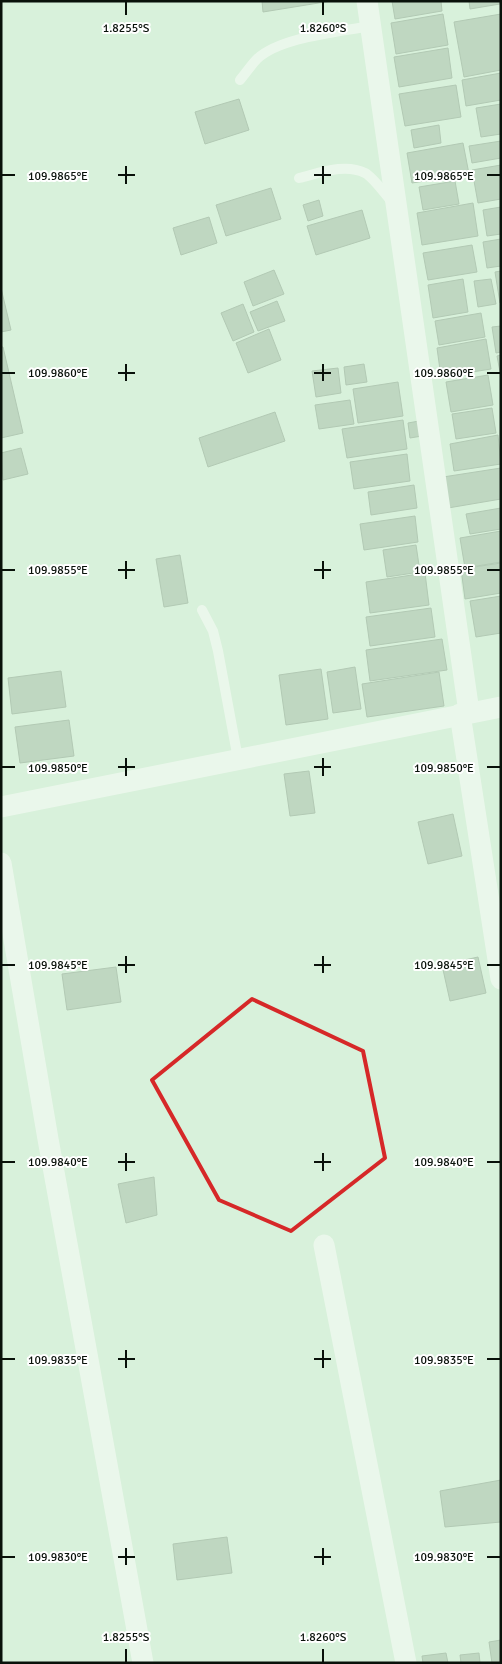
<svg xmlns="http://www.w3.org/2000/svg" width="502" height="1664" viewBox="0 0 502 1664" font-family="Signika,sans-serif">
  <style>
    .building { fill: #a0b8a3; stroke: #839a85 }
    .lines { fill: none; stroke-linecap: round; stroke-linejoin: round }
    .service { stroke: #fff; stroke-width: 10 }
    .minor { stroke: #fff; stroke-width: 21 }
    .marked { fill: none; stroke: #d62828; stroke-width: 4; stroke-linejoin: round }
    .ticks { fill: none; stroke: #09110a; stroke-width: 2 }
    .ticks-label { font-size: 12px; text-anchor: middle; fill: #09110a; stroke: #fff; stroke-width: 4; stroke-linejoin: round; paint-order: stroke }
  </style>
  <rect width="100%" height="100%" fill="#d8f1db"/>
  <g class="building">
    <polygon points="262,1 331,1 263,12"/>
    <polygon points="392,1 441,1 442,11 395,19"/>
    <polygon points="469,1 499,1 500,4 470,9"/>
    <polygon points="443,14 448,45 396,54 391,23"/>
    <polygon points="501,14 501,70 464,77 454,22"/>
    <polygon points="448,48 452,78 399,87 394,57"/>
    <polygon points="501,73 501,100 466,106 462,80"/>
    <polygon points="456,85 461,117 405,126 399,94"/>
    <polygon points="239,99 249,130 205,144 195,112"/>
    <polygon points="501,104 501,134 481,137 476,108"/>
    <polygon points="439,125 441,143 414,148 411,130"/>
    <polygon points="501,141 501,158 472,163 469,146"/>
    <polygon points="463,143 469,174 412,183 407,153"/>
    <polygon points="501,165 501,199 478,203 472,170"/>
    <polygon points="455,181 459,204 423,210 419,187"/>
    <polygon points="271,188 281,219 226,236 216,205"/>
    <polygon points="319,200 323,216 308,221 303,205"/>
    <polygon points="473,203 478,236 422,245 417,213"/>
    <polygon points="501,207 501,234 487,236 483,210"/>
    <polygon points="362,210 370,238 316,255 307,226"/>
    <polygon points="209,217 217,243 181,255 173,228"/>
    <polygon points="501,239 501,266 487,268 483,242"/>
    <polygon points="472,245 477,272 428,280 423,253"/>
    <polygon points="274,270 284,294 253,306 244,282"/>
    <polygon points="501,271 501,303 500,303 495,272"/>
    <polygon points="463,279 468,312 433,318 428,285"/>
    <polygon points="491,279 496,304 478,307 474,281"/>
    <polygon points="1,288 11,330 1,332"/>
    <polygon points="277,301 285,321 258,331 250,312"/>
    <polygon points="243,304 254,332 233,341 221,313"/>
    <polygon points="481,313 485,337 439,345 435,321"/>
    <polygon points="501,326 501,352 496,353 492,327"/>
    <polygon points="269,329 281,360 248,373 236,343"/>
    <polygon points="486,339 491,369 441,377 437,348"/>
    <polygon points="1,347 3,347 23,433 1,438"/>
    <polygon points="501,355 501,377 497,356"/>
    <polygon points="364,364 367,382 346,385 344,367"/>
    <polygon points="338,368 341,393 316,397 312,371"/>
    <polygon points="488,375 493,405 451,412 446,382"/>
    <polygon points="398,382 403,416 358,423 353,389"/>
    <polygon points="350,400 354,424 319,429 315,405"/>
    <polygon points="492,408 496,433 456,439 452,414"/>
    <polygon points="275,412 285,441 208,467 199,438"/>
    <polygon points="403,420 407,449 347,458 342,429"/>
    <polygon points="419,421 422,436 410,438 408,423"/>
    <polygon points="498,435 501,464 454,471 450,444"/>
    <polygon points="21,448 28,474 3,480 1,453"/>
    <polygon points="407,454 410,481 354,489 350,462"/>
    <polygon points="501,468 501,499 448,508 443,477"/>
    <polygon points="414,485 417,508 371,515 368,492"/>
    <polygon points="501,508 501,529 470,534 466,514"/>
    <polygon points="415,516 418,542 364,550 360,524"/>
    <polygon points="501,531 501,562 465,568 460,538"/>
    <polygon points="416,545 420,572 387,577 383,550"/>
    <polygon points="180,555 188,603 164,607 156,559"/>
    <polygon points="501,563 501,593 465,599 461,569"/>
    <polygon points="425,573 429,605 370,613 366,582"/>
    <polygon points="501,596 501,633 476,637 470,601"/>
    <polygon points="431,608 435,637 370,646 366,617"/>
    <polygon points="442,639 447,670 370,681 366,650"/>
    <polygon points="355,667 361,709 333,713 327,672"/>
    <polygon points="321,669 328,719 286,725 279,675"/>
    <polygon points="61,671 66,707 12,714 8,678"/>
    <polygon points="439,672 444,706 367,717 362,684"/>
    <polygon points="69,720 74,756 20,763 15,727"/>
    <polygon points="309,771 315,813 290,816 284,774"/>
    <polygon points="453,814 462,856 428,864 418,822"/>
    <polygon points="478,957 486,993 450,1001 442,965"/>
    <polygon points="116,967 121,1002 67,1010 62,974"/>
    <polygon points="154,1177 157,1215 126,1223 118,1184"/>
    <polygon points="501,1480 501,1522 445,1527 440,1491"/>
    <polygon points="227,1537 232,1573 177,1580 173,1544"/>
    <polygon points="501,1640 501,1663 492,1663 489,1642"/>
    <polygon points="446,1653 448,1663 423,1663 422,1656"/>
    <polygon points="479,1653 480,1663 461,1663 460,1655"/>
  </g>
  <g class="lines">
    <g class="service">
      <path d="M240,80C246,73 251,65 257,59C280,37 339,32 370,26"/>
      <path d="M299,178C320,173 345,163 365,173C373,177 385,194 392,202"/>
      <polyline points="202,610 213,631 218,651 238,759"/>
    </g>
    <g class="minor">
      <polyline points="367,1 469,712"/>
      <polyline points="460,714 501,979"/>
      <polyline points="1,807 501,707"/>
      <polyline points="1,863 48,1139 143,1663"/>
      <polyline points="324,1245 406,1663"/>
    </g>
  </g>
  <path d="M0 0H502V1664H0ZM252,999L363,1051L385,1158L291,1231L219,1200L152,1080Z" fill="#d8f1db" fill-opacity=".55" fill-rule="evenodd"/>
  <path class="marked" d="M252,999L363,1051L385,1158L291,1231L219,1200L152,1080Z"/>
  <path class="ticks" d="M126,2V15M323,2V15M126,166V184M323,166V184M2,175H15M118,175H135M314,175H331M487,175H500M126,364V381M323,364V381M2,373H15M118,373H135M314,373H331M487,373H500M126,561V579M323,561V579M2,570H15M118,570H135M314,570H331M487,570H500M126,758V776M323,758V776M2,767H15M118,767H135M314,767H331M487,767H500M126,956V973M323,956V973M2,965H15M118,965H135M314,965H331M487,965H500M126,1153V1171M323,1153V1171M2,1162H15M118,1162H135M314,1162H331M487,1162H500M126,1350V1368M323,1350V1368M2,1359H15M118,1359H135M314,1359H331M487,1359H500M126,1548V1565M323,1548V1565M2,1557H15M118,1557H135M314,1557H331M487,1557H500M126,1649V1662M323,1649V1662"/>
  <g class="ticks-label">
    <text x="126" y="32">1.8255°S</text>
    <text x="323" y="32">1.8260°S</text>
    <text x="444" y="180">109.9865°E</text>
    <text x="58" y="180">109.9865°E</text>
    <text x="444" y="377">109.9860°E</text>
    <text x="58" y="377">109.9860°E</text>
    <text x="444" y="574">109.9855°E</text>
    <text x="58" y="574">109.9855°E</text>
    <text x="444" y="772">109.9850°E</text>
    <text x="58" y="772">109.9850°E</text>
    <text x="58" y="969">109.9845°E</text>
    <text x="444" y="969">109.9845°E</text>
    <text x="58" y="1166">109.9840°E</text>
    <text x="444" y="1166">109.9840°E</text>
    <text x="444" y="1364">109.9835°E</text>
    <text x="58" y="1364">109.9835°E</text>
    <text x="58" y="1561">109.9830°E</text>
    <text x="444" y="1561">109.9830°E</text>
    <text x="126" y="1641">1.8255°S</text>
    <text x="323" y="1641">1.8260°S</text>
  </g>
  <rect width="502" height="1664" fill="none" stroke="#09110a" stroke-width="5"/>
</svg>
